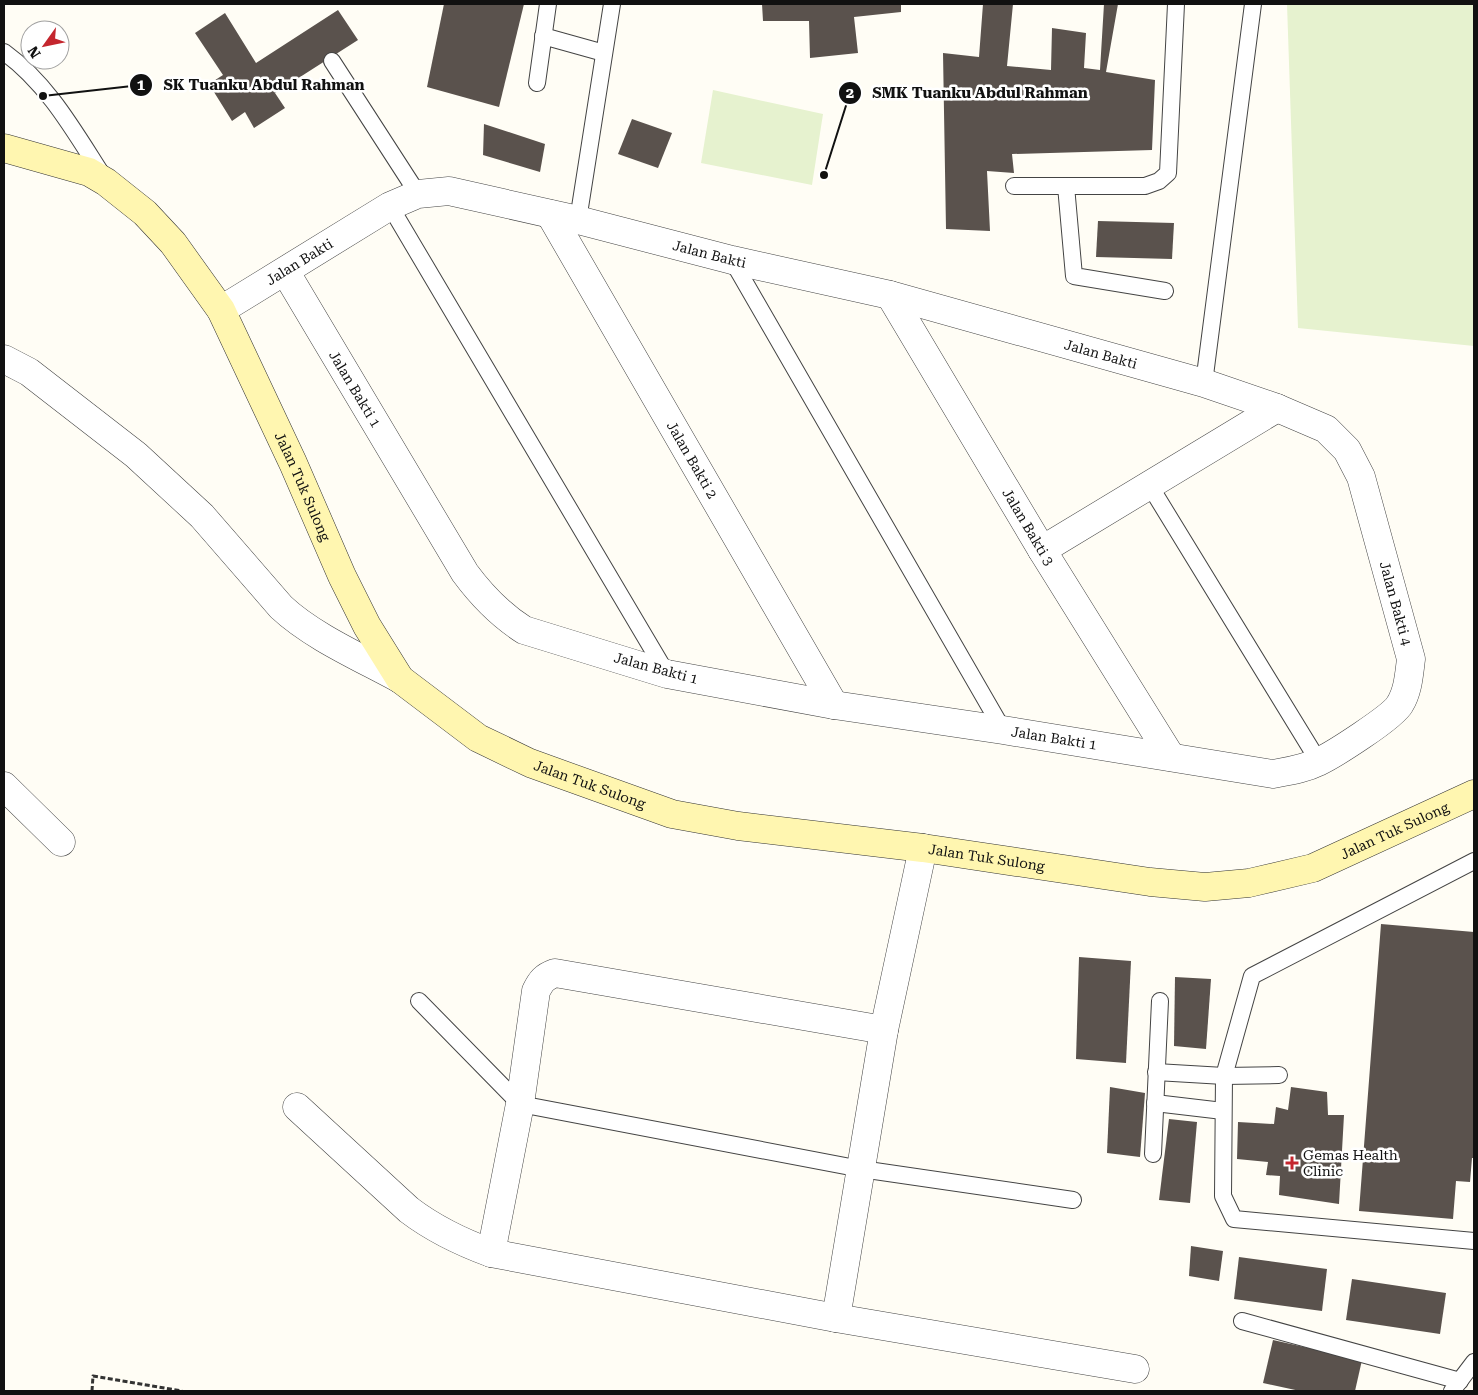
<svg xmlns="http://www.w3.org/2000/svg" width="1478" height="1395" viewBox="0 0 1478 1395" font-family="'Roboto Serif',serif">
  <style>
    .pitch { fill: #e6f2cf }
    .building { fill: #5a524d }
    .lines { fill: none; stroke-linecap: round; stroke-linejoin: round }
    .lane-casing { stroke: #444; stroke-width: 18 }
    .street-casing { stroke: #444; stroke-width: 29 }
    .secondary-casing { stroke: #333; stroke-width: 29 }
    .path { stroke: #333; stroke-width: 3; stroke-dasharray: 5 2.5; stroke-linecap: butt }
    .lane { stroke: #fff; stroke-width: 16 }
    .street { stroke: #fff; stroke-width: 28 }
    .secondary { stroke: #fff6b0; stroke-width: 28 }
    .poi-dot { fill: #c4262e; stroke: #fff; stroke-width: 2 }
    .labels { text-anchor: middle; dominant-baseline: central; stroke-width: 5; stroke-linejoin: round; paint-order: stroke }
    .street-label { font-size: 14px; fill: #111; stroke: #fff }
    .poi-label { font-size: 14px; fill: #111; stroke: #fff; text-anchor: start }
    .leader { fill: none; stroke: #111; stroke-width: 2 }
    .callout-dot { fill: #111; stroke: #fff; stroke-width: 2 }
    .mark-label { font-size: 15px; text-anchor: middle; font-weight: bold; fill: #fff }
    .callout-label { font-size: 15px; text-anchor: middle; font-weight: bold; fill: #111; stroke: #fff; stroke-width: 5; stroke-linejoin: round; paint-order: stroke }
  </style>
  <rect width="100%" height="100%" fill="#fffdf5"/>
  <g class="pitch">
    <polygon points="1287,4 1474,4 1474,346 1298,328"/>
    <polygon points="713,90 823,114 812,185 701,163"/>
  </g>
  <g class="building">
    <polygon points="444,4 524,4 499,107 427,87"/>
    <polygon points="762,4 901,4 901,12 854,17 858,53 810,58 809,21 763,21"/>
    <polygon points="983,4 1013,4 1007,66 1051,70 1052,28 1086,33 1084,68 1100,70 1104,4 1118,4 1106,72 1155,80 1152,150 1012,154 1014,173 987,171 990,231 946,229 943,53 979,57"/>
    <polygon points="338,10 358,40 275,93 285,108 254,128 245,112 232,121 209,84 223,75 195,33 225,13 256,63"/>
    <polygon points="632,119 672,133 658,168 618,154"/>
    <polygon points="484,124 545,144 540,172 483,155"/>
    <polygon points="1098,221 1174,223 1172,259 1096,257"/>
    <polygon points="1381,924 1474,932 1474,1158 1472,1158 1470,1182 1456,1181 1453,1219 1359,1211"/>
    <polygon points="1079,957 1131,961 1126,1063 1076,1059"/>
    <polygon points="1175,977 1211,979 1206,1049 1174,1046"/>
    <polygon points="1110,1087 1145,1093 1140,1157 1107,1153"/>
    <polygon points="1291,1087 1327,1092 1328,1115 1344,1115 1339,1204 1279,1195 1280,1176 1266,1175 1268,1162 1237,1159 1238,1122 1274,1124 1276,1107 1288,1110"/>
    <polygon points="1169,1119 1197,1122 1190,1203 1159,1200"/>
    <polygon points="1191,1246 1223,1251 1219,1281 1189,1276"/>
    <polygon points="1239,1257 1327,1269 1322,1311 1234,1299"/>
    <polygon points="1352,1279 1446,1293 1440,1334 1346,1320"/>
    <polygon points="1273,1340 1362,1360 1355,1391 1300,1391 1263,1383"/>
  </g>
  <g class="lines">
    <g class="lane-casing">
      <g id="lane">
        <polyline points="543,36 604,53"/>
        <path d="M4,52C48,84 74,131 103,176"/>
        <polyline points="332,61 418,194"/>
        <polyline points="537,83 548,4"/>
        <polyline points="1014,186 1145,186 1159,181 1168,173 1176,4"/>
        <polyline points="1066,186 1074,276 1165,291"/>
        <polyline points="390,206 667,674"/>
        <polyline points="578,220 612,4"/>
        <polyline points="732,260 1003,730"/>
        <polyline points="1204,383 1253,4"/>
        <polyline points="1150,486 1319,762"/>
        <polyline points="1474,861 1252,976 1224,1076 1223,1196 1234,1219 1474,1241"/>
        <polyline points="419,1001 520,1104 861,1169 1073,1200"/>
        <polyline points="1156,1072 1224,1076 1279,1075"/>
        <polyline points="1155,1103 1223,1111"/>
        <polyline points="1153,1154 1160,1001"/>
        <polyline points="1242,1321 1460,1381"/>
        <polyline points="1452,1391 1474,1362"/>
      </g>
    </g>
    <g class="street-casing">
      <g id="street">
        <path id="s1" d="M550,214L834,705"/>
        <path id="s2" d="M890,295L1042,550L1171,757"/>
        <path id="s3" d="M221,310L390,206L418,194L449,191L578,220L732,260L890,295L1204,383L1277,408L1326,429L1347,450L1361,477L1411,659C1409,675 1408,691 1400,704C1393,717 1333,755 1318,762C1304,769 1289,771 1273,774L1003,730L834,705L667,674L524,630C499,614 482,596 465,573L285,271"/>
        <path d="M4,359L29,372L136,455L202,516L281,607C313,637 362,658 400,679"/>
        <polyline points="1042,550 1277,408"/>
        <polyline points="4,786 61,842"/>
        <path d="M297,1107L409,1210C434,1229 461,1242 491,1253L836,1318L1135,1369"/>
        <path d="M491,1253L520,1104L536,991C541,981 544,977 555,973L884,1030"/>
        <polyline points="836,1318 884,1030 923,848"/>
      </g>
    </g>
    <g class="secondary-casing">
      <g id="secondary">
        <path id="s4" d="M4,148L89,172L106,182L145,213L173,243L221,310L293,463L342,576L367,626L400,679L478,738L530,763L672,814L738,826L923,848L1150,882L1205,887L1249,883L1313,868L1474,794"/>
      </g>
    </g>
    <polyline class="path" points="92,1391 93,1376 182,1391"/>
    <use href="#lane" class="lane"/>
    <use href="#street" class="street"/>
    <use href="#secondary" class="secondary"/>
  </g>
  <path class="poi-dot" d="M1289.5 1155.5h5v5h5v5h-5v5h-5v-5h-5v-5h5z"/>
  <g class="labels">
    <g class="street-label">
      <text stroke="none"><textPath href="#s3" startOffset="528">Jalan Bakti</textPath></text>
      <text stroke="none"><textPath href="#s3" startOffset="92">Jalan Bakti</textPath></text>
      <text stroke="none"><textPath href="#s3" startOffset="932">Jalan Bakti</textPath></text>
      <text transform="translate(355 389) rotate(59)">Jalan Bakti 1</text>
      <text stroke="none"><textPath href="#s1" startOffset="284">Jalan Bakti 2</textPath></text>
      <text stroke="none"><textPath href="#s4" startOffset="476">Jalan Tuk Sulong</textPath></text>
      <text stroke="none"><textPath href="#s2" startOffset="270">Jalan Bakti 3</textPath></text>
      <text stroke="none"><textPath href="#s3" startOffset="1361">Jalan Bakti 4</textPath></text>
      <text transform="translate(656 668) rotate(15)">Jalan Bakti 1</text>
      <text transform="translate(1054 738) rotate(9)">Jalan Bakti 1</text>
      <text stroke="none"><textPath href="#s4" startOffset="911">Jalan Tuk Sulong</textPath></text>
      <text stroke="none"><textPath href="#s4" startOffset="1736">Jalan Tuk Sulong</textPath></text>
      <text stroke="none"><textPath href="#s4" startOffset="1316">Jalan Tuk Sulong</textPath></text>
    </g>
    <g class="poi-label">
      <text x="1303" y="1155">Gemas Health<tspan x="1303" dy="16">Clinic</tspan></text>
    </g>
  </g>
  <path class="leader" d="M43 96L141 85M824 175L850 93"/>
  <g class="callout-dot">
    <circle cx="43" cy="96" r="5"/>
    <circle cx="824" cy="175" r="5"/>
    <circle cx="141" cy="85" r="12"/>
    <circle cx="850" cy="93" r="12"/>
  </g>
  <g class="mark-label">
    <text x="141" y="90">1</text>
    <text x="850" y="98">2</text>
  </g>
  <g class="callout-label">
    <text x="264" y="90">SK Tuanku Abdul Rahman</text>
    <text x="980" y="98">SMK Tuanku Abdul Rahman</text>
  </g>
  <rect width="1478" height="1395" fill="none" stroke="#111111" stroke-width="10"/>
  <g transform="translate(45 45) rotate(237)"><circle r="24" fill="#ffffff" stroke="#a0a0a0"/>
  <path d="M0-4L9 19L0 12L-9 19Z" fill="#c4262e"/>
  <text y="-8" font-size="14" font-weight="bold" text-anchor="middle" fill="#111111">N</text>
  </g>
</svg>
